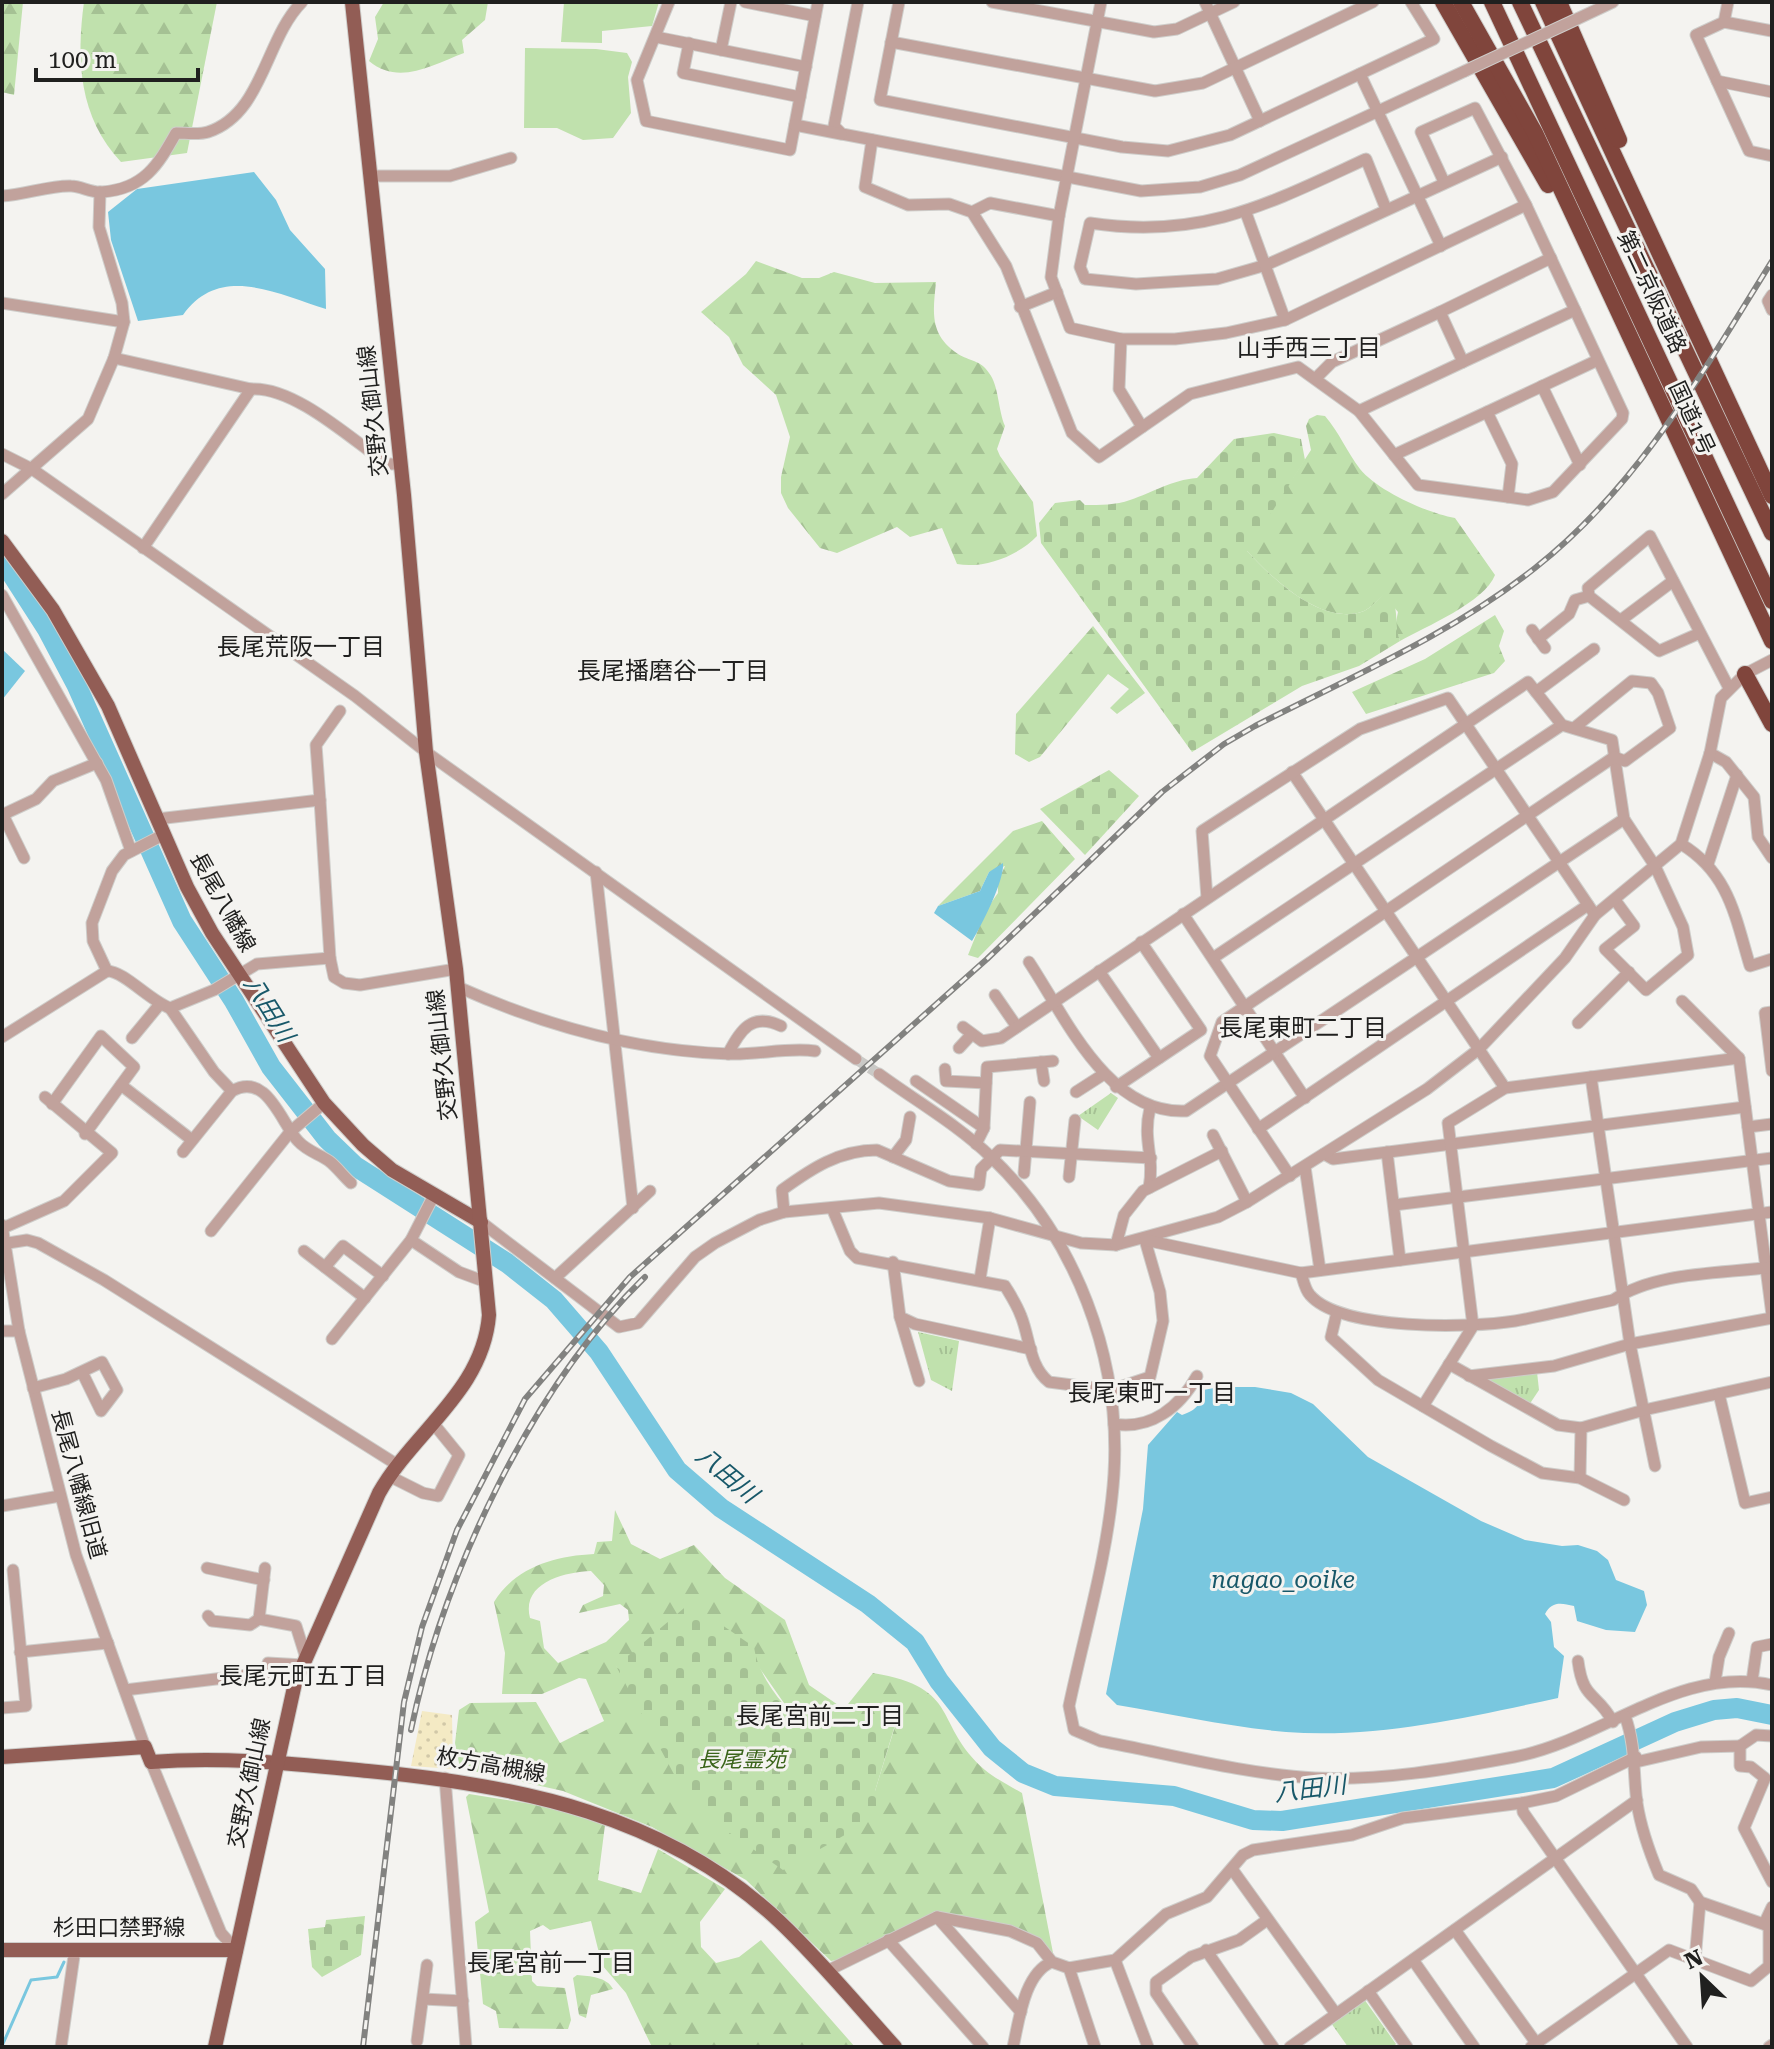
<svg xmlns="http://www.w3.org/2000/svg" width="1774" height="2049" viewBox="0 0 1774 2049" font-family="'Roboto Serif','Noto Sans JP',serif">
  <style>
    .grass { fill: url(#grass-tufts) }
    .forest { fill: url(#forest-firs); fill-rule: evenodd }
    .sand { fill: url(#sand-dots) }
    .cemetery { fill: url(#cemetery-stones) }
    .garden { fill: #c0e1ad }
    .water { fill: #79c7df }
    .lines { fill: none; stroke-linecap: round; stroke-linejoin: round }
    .stream { stroke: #79c7df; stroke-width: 3 }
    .river { stroke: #79c7df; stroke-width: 20 }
    .minor-tunnel { stroke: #cac9c6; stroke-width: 11; stroke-dasharray: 11 5.5; stroke-linecap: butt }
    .minor-casing { stroke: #cecdca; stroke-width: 13 }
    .major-casing { stroke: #cecdca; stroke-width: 16 }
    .highway-casing { stroke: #cecdca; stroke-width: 18 }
    .minor { stroke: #c1a29c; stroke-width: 11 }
    .major { stroke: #925d55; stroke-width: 14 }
    .highway { stroke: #80453c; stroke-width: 16 }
    .rail-casing { stroke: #828280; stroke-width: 6 }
    .rail { stroke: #f4f3f0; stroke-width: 3; stroke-dasharray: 9; stroke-linecap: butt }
    .minor-bridge-casing { stroke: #cecdca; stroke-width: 13; stroke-linecap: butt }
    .minor-bridge { stroke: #c1a29c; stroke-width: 11 }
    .labels { text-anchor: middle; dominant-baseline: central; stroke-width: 6; stroke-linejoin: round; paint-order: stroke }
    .street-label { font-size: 22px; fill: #20201f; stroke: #f4f3f0 }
    .park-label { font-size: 22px; font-style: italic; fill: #3b651b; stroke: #f4f3f0 }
    .neighbourhood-label { font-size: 24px; fill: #20201f; stroke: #f4f3f0 }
    .water-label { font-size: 24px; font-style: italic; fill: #185869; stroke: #f4f3f0 }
  </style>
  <defs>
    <pattern id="grass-tufts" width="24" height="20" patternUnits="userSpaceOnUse" patternTransform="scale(2)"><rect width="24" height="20" fill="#c0e1ad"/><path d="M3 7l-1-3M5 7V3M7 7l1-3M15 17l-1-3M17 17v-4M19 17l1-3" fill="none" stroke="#a5c194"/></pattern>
    <pattern id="forest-firs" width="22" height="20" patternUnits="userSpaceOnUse" patternTransform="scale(2)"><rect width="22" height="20" fill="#c0e1ad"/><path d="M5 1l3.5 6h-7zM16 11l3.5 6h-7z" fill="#a5c194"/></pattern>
    <pattern id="sand-dots" width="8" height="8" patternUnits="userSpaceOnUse" patternTransform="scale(2)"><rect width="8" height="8" fill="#f4eac4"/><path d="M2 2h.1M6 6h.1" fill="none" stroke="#d1c8a8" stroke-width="1.8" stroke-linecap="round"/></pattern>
    <pattern id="cemetery-stones" width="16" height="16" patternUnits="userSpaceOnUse" patternTransform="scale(2)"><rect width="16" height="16" fill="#c0e1ad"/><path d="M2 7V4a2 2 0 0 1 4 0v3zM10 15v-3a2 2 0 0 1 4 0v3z" fill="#a5c194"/></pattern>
  </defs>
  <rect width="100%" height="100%" fill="#f4f3f0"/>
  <g class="grass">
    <polygon points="1111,1093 1118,1098 1098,1130 1078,1116"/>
    <polygon points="918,1332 959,1341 952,1391 931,1380"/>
    <polygon points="1537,1372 1539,1390 1529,1405 1486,1382 1486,1377"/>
    <polygon points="1364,1999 1396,2044 1393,2047 1348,2047 1331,2023"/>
  </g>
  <g class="forest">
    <polygon points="2,2 23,2 14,95 2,92"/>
    <path d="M84,2H217L187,153L121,162C79,118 76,60 84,2Z"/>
    <path d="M384,2H488L485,20L462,40L464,53C432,65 399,86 369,61L378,39L375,17Z"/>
    <path d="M756,261L802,278H819L834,272L875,283L936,282C933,312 929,335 958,354C969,361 981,360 989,373C999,386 998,410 1005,426L997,449L1000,456L1033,502L1037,536C1018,556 984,569 957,564L942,528L910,537L897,527L837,553L820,548L788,508L781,493V477L790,437L776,395L743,365L729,337L701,312L746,274Z"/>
    <path d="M1317,415L1325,416C1339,432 1347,452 1360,469C1378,491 1427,513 1455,518L1495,575C1485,602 1425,627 1400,641L1395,627L1398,612L1384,595C1378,599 1371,608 1364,611C1322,627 1273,579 1246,550L1311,450L1306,426L1309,419Z"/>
    <polygon points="1495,615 1504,631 1499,646 1505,661 1494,673 1366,714 1352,692 1425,659"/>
    <polygon points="1093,626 1145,693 1117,714 1110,708 1129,689 1108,674 1040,757 1029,762 1015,754 1016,714"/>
    <polygon points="1042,821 1075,859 978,958 968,955 986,910 998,893 998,881 1005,866 989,872 980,891 938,906 1013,831"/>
    <path d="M615,1510L631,1544L660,1559L694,1545L725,1578L785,1620L809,1685L844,1709L873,1673C963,1688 932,1724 985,1770C996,1779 1010,1786 1022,1793L1054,1958L1048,1949L938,1912L842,1959L831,1961L746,1880L652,1827L563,1791L460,1768L455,1743L459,1710L470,1703L536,1702L560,1743L604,1721L586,1679L579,1678L542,1694H502L505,1653L494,1602C516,1567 554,1556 594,1554L597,1542L612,1541ZM591,1571L604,1585L603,1596L583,1605L579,1613L620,1604L628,1610L629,1620L606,1642L558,1663L544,1648L540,1621L530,1618C521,1583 564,1572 591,1571ZM756,1663L793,1716L811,1730L896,1723L875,1791L616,1666Z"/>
    <polygon points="469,1794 545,1806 605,1825 598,1880 641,1893 658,1849 725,1889 700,1922 701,1947 716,1963 739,1957 761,1940 855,2047 652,2047 626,1993 602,1965 591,1921 550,1930 543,1925 530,1931 532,1981 537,1986 565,1988 571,2020 568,2029 499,2028 496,2011 483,2004 475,1922 489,1912 466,1797"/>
    <path d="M577,1975C590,1976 607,1977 613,1989L591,1995L586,2018L579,2015L573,1978Z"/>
  </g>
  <polygon class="sand" points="422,1711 452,1715 453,1769 411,1766"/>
  <g class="cemetery">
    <path d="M1274,433L1301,439L1305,460L1247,551C1273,579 1322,627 1364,611C1371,608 1378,599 1384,594L1392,597C1399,613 1394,625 1400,641L1359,666L1302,686L1192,752L1041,543L1039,523L1055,503L1080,500L1085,505C1100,505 1116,505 1130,500C1154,492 1171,480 1197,478L1234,439Z"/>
    <polygon points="1109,770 1139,796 1085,855 1040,809"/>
    <path d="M690,1603L754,1647C758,1678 787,1712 811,1730L896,1722L875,1791L880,1815L783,1870L691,1806L616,1666Z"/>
    <polygon points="365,1916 361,1955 322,1977 312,1967 308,1929 325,1927 326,1920"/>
  </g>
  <g class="garden">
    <polygon points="564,2 659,2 652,26 602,31 602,43 561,42"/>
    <polygon points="525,48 596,49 627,53 632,62 628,77 631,113 613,138 583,140 557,128 524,128"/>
  </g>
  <g class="water">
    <path d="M254,172L276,200L290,230L325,269L326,309C277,294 220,263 183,315L138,321L111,240L108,212L137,189Z"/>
    <polygon points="2,649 25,671 2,700"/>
    <path d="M1003,863C1005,879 982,925 972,941L934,913L938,906L980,891L989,872Z"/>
    <path d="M1220,1387H1255L1291,1393L1313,1404L1368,1457L1481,1521L1525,1540L1562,1546L1578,1545L1597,1551L1608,1560L1616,1580L1644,1591L1647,1605L1635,1632L1606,1630L1577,1621L1574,1606C1561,1603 1552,1601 1545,1614L1551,1622L1554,1647L1564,1656L1558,1698C1470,1717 1377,1739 1286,1732C1229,1727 1172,1714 1117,1705L1106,1694L1143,1509L1148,1445L1177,1412L1182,1415C1197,1410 1200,1405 1203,1390Z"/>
  </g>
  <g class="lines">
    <polyline class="stream" points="2,2046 31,1980 57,1977 64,1962"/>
    <polyline class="river" points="2,559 47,629 76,684 182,921 234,1001 271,1067 327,1139 355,1166 507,1263 554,1300 599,1352 677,1470 721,1508 868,1604 915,1642 939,1681 992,1748 1023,1773 1055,1786 1174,1796 1253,1820 1282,1821 1553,1778 1675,1722 1714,1710 1737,1708 1772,1715"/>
    <polyline class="minor-tunnel" points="856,1059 879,1074"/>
    <g class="minor-casing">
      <g id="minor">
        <polyline points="669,2 637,80 646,121 790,150 818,2"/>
        <polyline points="745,2 815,16"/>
        <polyline points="858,2 834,126 842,134 1141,191 1200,187 1240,175 1465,71"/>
        <polyline points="899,2 880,100 1122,147 1168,151 1230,135 1434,39 1411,2"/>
        <polyline points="992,2 1154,32 1177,29 1234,2"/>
        <polyline points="1101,2 1059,216 1051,277 1070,328 1121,339 1175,339 1226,333 1285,320 1526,205"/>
        <polyline points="1205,2 1260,121"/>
        <polyline points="1728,2 1724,22 1696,35 1749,151 1772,156"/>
        <polyline points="1577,19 1613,2"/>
        <polyline points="1724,22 1772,31"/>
        <polyline points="656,37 806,67"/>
        <polyline points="891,42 1155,91 1203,83 1373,2"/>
        <polyline points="689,43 683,73 800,97"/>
        <polyline points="721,50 731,2"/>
        <polyline points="1360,74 1441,246"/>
        <polyline points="1717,81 1772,92"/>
        <polyline points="795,125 841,134"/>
        <polyline points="872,140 865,187 908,205 949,204 972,212 1006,266 1072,433 1099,457 1190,394 1298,367 1359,411 1418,485 1508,497"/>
        <polyline points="372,176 450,176 511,158"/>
        <polyline points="1444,182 1421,132 1475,108 1526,205 1623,413 1622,419 1553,492 1528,500 1508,497 1512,464 1487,412 1598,360"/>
        <path d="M2,196C24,195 51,185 71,186C81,186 91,193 102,192C144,189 158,165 176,133C186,133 199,135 208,132C263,114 265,39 302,2"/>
        <path d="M1386,209L1366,159C1268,204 1202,240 1090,223L1080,267L1085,279L1136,284L1217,279L1266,265L1311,245L1502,157"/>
        <polyline points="972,212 990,203 1059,216"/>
        <polyline points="1246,213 1285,320"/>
        <polyline points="1551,258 1440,312 1463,362 1575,310"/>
        <polyline points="1772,295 1768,301 1772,310"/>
        <polyline points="2,303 124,322"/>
        <polyline points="1020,307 1057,292"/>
        <polyline points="1121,339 1119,389 1142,427"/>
        <path d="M114,358L251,389C294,386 351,439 387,464H401"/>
        <polyline points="1316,378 1332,362 1440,312"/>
        <polyline points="1542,386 1580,465"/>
        <polyline points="1359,411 1463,362"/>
        <polyline points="2,454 32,469 355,696 426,752 856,1059"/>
        <polyline points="1394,455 1487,412"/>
        <polyline points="2,494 88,419 114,358 124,322 122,303 99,227 100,192"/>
        <polyline points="143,548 251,389"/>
        <polyline points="2,595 106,780 131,851"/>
        <polyline points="1621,620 1673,581"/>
        <polyline points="1532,630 1545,648"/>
        <polyline points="1700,633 1659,651 1589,596 1588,588 1650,536 1729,688"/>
        <polyline points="1538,639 1569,614 1575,600 1589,596"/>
        <polyline points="1536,692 1594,649"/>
        <polyline points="1710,753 1726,762 1754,797 1758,837 1772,858"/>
        <polyline points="1292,772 1505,1088"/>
        <polyline points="320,800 330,958"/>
        <polyline points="2,815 36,799 53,781 97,763"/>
        <polyline points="3,815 24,858"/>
        <polyline points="157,819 320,800 316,745 340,711"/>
        <path d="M1681,844C1729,873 1735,916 1750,966L1772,959"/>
        <polyline points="1708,864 1737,775"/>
        <polyline points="596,872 633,1208"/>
        <polyline points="1207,898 1202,831 1360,729 1448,698 1595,915"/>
        <polyline points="1183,914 1305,1098"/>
        <polyline points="1213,958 1562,725"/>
        <path d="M1029,962C1066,1018 1108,1115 1186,1111L1624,819"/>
        <polyline points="107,971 93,941 92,923 112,871 124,855 163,835"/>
        <polyline points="1099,971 1159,1058"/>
        <path d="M458,987C543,1025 636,1051 730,1054C758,1055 789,1047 815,1051"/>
        <polyline points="995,995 1017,1027"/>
        <polyline points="1682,1001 1739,1058 1772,1315"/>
        <polyline points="170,1008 214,1072 232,1091"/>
        <polyline points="1772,1012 1765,1013 1772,1071"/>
        <polyline points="1578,1023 1629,972"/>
        <polyline points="963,1027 982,1041 1001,1038 1528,682 1562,725 1612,740 1624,819 1655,866 1683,927 1688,955 1646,990 1605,949 1634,926 1615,900"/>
        <path d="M2,1037L107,971C124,971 150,1001 170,1008L214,990L257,964L330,958L334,977L344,983L360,985L456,969"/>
        <polyline points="132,1038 160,1004"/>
        <polyline points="959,1048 971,1035"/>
        <path d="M728,1054C740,1030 752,1012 781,1026"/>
        <polyline points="1041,1062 1044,1081"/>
        <polyline points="945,1069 946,1081 986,1083"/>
        <path d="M879,1074C916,1101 958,1125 991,1157C1076,1238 1121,1357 1114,1474C1109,1552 1085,1630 1069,1706L1074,1730L1100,1741C1170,1754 1243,1774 1315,1778C1380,1781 1450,1769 1514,1757C1601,1741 1681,1664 1772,1685"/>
        <polyline points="1591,1077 1630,1344 1655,1466"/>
        <polyline points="916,1081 984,1128"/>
        <polyline points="121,1085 192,1140"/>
        <polyline points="1116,1087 1201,1030 1141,942"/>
        <polyline points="1076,1092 1104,1074"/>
        <polyline points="52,1104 101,1036 134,1067 85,1134"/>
        <polyline points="1748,1127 1772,1124"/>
        <polyline points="1258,1129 1588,905"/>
        <polyline points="1213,1135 1247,1202"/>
        <polyline points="976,1144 984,1128 987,1067 1053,1061"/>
        <path d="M183,1152L232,1091C267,1071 281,1123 298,1141C307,1151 319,1154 329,1161C337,1167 343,1176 351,1183"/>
        <polyline points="1387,1152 1400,1260"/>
        <polyline points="1324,1154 1333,1159 1745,1107"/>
        <polyline points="893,1157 906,1140 910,1117"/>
        <polyline points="1305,1167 1320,1270"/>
        <polyline points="1024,1173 1030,1102"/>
        <polyline points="1290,1176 1210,1056 1222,1022 1614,757 1625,761 1670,728 1658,693 1651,683 1632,681 1574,728"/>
        <polyline points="1069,1177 1075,1120"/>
        <path d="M1149,1188C1155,1156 1142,1141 1150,1108"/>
        <polyline points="1394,1205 1772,1158"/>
        <path d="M832,1208L850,1251L857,1258L1005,1286C1011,1296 1017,1305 1021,1316C1030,1338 1029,1366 1049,1382L1111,1390L1150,1377L1163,1321L1160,1292L1145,1240"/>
        <path d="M784,1212L782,1190C811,1169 839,1150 877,1150L949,1181L979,1185L981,1169L1000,1150L1151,1158"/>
        <polyline points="481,1222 619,1327 638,1323 695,1257 715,1243 759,1220 784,1212 879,1203 990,1218 1081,1243 1116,1245 1218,1217 1247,1202 1427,1089 1479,1049 1565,958 1595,915 1681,844 1710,753 1721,698 1745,674 1772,660"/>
        <polyline points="2,1225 19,1331 76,1555 145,1747"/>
        <polyline points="3,1228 64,1201 112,1153 45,1097"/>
        <polyline points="211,1231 290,1132 324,1103"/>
        <polyline points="411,1240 459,1272 486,1282"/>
        <polyline points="1145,1240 1301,1273 1772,1212"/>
        <polyline points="8,1243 27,1240 38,1243 104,1280 396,1464"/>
        <polyline points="1116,1245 1124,1215 1143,1191 1222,1151"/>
        <polyline points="304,1251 365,1298"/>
        <polyline points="893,1262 900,1317 915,1324 1031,1349"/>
        <polyline points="325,1267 343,1246 383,1276"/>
        <path d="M1301,1273C1303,1279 1305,1290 1310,1295C1341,1331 1471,1328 1515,1321C1548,1315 1580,1307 1613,1300C1657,1271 1721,1274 1772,1267"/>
        <polyline points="555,1278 650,1191"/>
        <polyline points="980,1279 990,1218"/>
        <polyline points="1337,1312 1331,1337 1378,1380 1491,1446 1542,1473 1580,1478 1624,1500"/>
        <polyline points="900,1317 919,1381"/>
        <polyline points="2,1331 19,1331"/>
        <polyline points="332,1339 411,1240 433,1197"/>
        <polyline points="1449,1364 1558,1425 1581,1428 1644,1410 1772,1382"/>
        <polyline points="1469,1376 1554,1366 1630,1344 1772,1318"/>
        <polyline points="33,1388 66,1379 102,1362 117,1390 101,1411 82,1372"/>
        <polyline points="1719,1394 1745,1503 1772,1497"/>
        <polyline points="1423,1406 1473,1326 1448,1123 1505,1088 1739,1058"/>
        <path d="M1114,1424C1151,1430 1180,1407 1197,1376"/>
        <polyline points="389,1476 423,1493 438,1496 459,1455 433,1423"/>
        <polyline points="1580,1478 1581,1428"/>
        <polyline points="2,1506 60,1496"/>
        <polyline points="207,1568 264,1580"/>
        <polyline points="208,1616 212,1621 250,1625 259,1619 296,1626 306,1658"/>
        <polyline points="259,1619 265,1568"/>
        <polyline points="20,1652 108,1643"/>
        <path d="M1578,1661C1583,1701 1597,1692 1613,1722"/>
        <polyline points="1752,1681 1757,1647 1772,1644"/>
        <polyline points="1715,1682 1719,1657 1729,1633"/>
        <polyline points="125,1690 265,1673 268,1663 303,1665"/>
        <polyline points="2,1708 26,1706 13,1570"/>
        <polyline points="1740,1746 1756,1735 1772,1736"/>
        <polyline points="151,1762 221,1933 236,1950"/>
        <polyline points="1636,1762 1701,1747 1740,1746 1740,1766 1751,1767 1765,1778 1744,1828 1772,1882"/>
        <polyline points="445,1778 466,2047"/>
        <polyline points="1522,1803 1523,1812 1687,2047"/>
        <polyline points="1232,1869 1336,2014"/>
        <polyline points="937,1917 1021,2012"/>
        <polyline points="1764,1924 1772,1907"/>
        <polyline points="1455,1930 1539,2047"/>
        <polyline points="888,1940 983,2047"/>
        <polyline points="1206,1950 1273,2047"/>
        <polyline points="1115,1960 1148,2047"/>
        <polyline points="1413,1960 1474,2047"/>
        <polyline points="1695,1960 1700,1902"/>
        <polyline points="1069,1968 1095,2047"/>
        <polyline points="827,1971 937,1917 1010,1931 1037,1943 1052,1962 1069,1968 1115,1960 1166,1914 1207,1897 1243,1855 1253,1850 1352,1835 1403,1818 1522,1803 1556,1796 1636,1757"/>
        <polyline points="1368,1991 1407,2047"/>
        <polyline points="423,1999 463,2001"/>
        <polyline points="417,2041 427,1965"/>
        <polyline points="61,2047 75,1949"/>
        <path d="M1013,2047C1019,2021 1024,1973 1052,1962"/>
        <polyline points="1193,2047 1156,1993 1156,1982 1191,1957 1239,1940 1267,1920"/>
        <polyline points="1290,2047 1637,1800"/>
        <path d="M1531,2047L1669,1950L1751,1981L1769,1966V1926L1700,1902L1691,1889L1659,1875C1649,1851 1641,1829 1637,1803C1633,1773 1636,1746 1625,1716"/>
        <polyline points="1769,2047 1772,2045"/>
      </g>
    </g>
    <g class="major-casing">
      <g id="major">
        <polyline points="2,541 53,610 108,706 187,887 212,933 324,1103 363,1145 392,1170 481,1222"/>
        <path d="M2,1757L145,1747L151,1762C225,1756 295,1764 368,1771C518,1785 667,1815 780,1922C821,1961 857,2005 895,2047"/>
        <polyline points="2,1950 236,1950"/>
        <path d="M215,2047L295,1683L379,1493C414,1431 483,1391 489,1315L456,969L426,752L404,495L352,2"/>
      </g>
    </g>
    <g class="highway-casing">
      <g id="highway">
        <polyline points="1443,2 1548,185"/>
        <polyline points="1461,2 1535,133 1772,641"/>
        <polyline points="1492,2 1772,601"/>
        <polyline points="1520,2 1772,533"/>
        <polyline points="1543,2 1772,496"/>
        <polyline points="1559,2 1619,140"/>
        <polyline points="1745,674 1772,724"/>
      </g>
    </g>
    <use href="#minor" class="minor"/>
    <use href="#major" class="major"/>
    <use href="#highway" class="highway"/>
    <g class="rail-casing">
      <g id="rail">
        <path d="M411,1730C443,1575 531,1388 645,1277"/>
        <path d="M363,2047L404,1702L422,1627L457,1530L525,1399L630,1277L987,959L1162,792L1224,744L1255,726C1351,677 1450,635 1535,568C1638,487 1704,370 1772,261"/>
      </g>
    </g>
    <use href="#rail" class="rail"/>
    <g class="minor-bridge-casing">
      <polyline id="minor-bridge" points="1465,71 1577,19"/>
    </g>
    <use href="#minor-bridge" class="minor-bridge"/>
  </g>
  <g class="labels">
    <g class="street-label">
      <text transform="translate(1652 292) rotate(65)">第二京阪道路</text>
      <text transform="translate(373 411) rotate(-96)">交野久御山線</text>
      <text transform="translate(1692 418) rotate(65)">国道1号</text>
      <text transform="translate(223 902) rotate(61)">長尾八幡線</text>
      <text transform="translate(442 1055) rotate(-96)">交野久御山線</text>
      <text transform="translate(79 1484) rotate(75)">長尾八幡線旧道</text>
      <text transform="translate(491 1765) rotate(10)">枚方高槻線</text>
      <text transform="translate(249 1783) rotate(-78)">交野久御山線</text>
      <text x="119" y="1927">杉田口禁野線</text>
    </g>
    <g class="park-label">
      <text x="742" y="1759">長尾霊苑</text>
    </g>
    <g class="neighbourhood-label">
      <text x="1309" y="348">山手西三丁目</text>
      <text x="301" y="647">長尾荒阪一丁目</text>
      <text x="673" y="671">長尾播磨谷一丁目</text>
      <text x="1303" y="1028">長尾東町二丁目</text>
      <text x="1152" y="1393">長尾東町一丁目</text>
      <text x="303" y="1676">長尾元町五丁目</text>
      <text x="820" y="1716">長尾宮前二丁目</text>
      <text x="551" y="1963">長尾宮前一丁目</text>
    </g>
    <g class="water-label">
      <text transform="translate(269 1009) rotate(58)">八田川</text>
      <text transform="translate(727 1475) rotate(40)">八田川</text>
      <text x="1283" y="1580">nagao_ooike</text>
      <text transform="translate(1310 1789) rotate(-7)">八田川</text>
    </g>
  </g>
  <rect width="1774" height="2049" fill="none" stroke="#20201f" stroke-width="8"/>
  <g transform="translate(1702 1977) rotate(335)" stroke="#f4f3f0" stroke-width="6" paint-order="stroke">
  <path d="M0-6L14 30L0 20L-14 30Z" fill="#20201f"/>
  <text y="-12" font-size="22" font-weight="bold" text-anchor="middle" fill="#20201f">N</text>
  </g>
  <path d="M36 68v12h162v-12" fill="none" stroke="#20201f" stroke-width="4"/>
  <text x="48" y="68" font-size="24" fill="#20201f" stroke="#f4f3f0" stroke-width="6" paint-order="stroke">100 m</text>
</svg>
